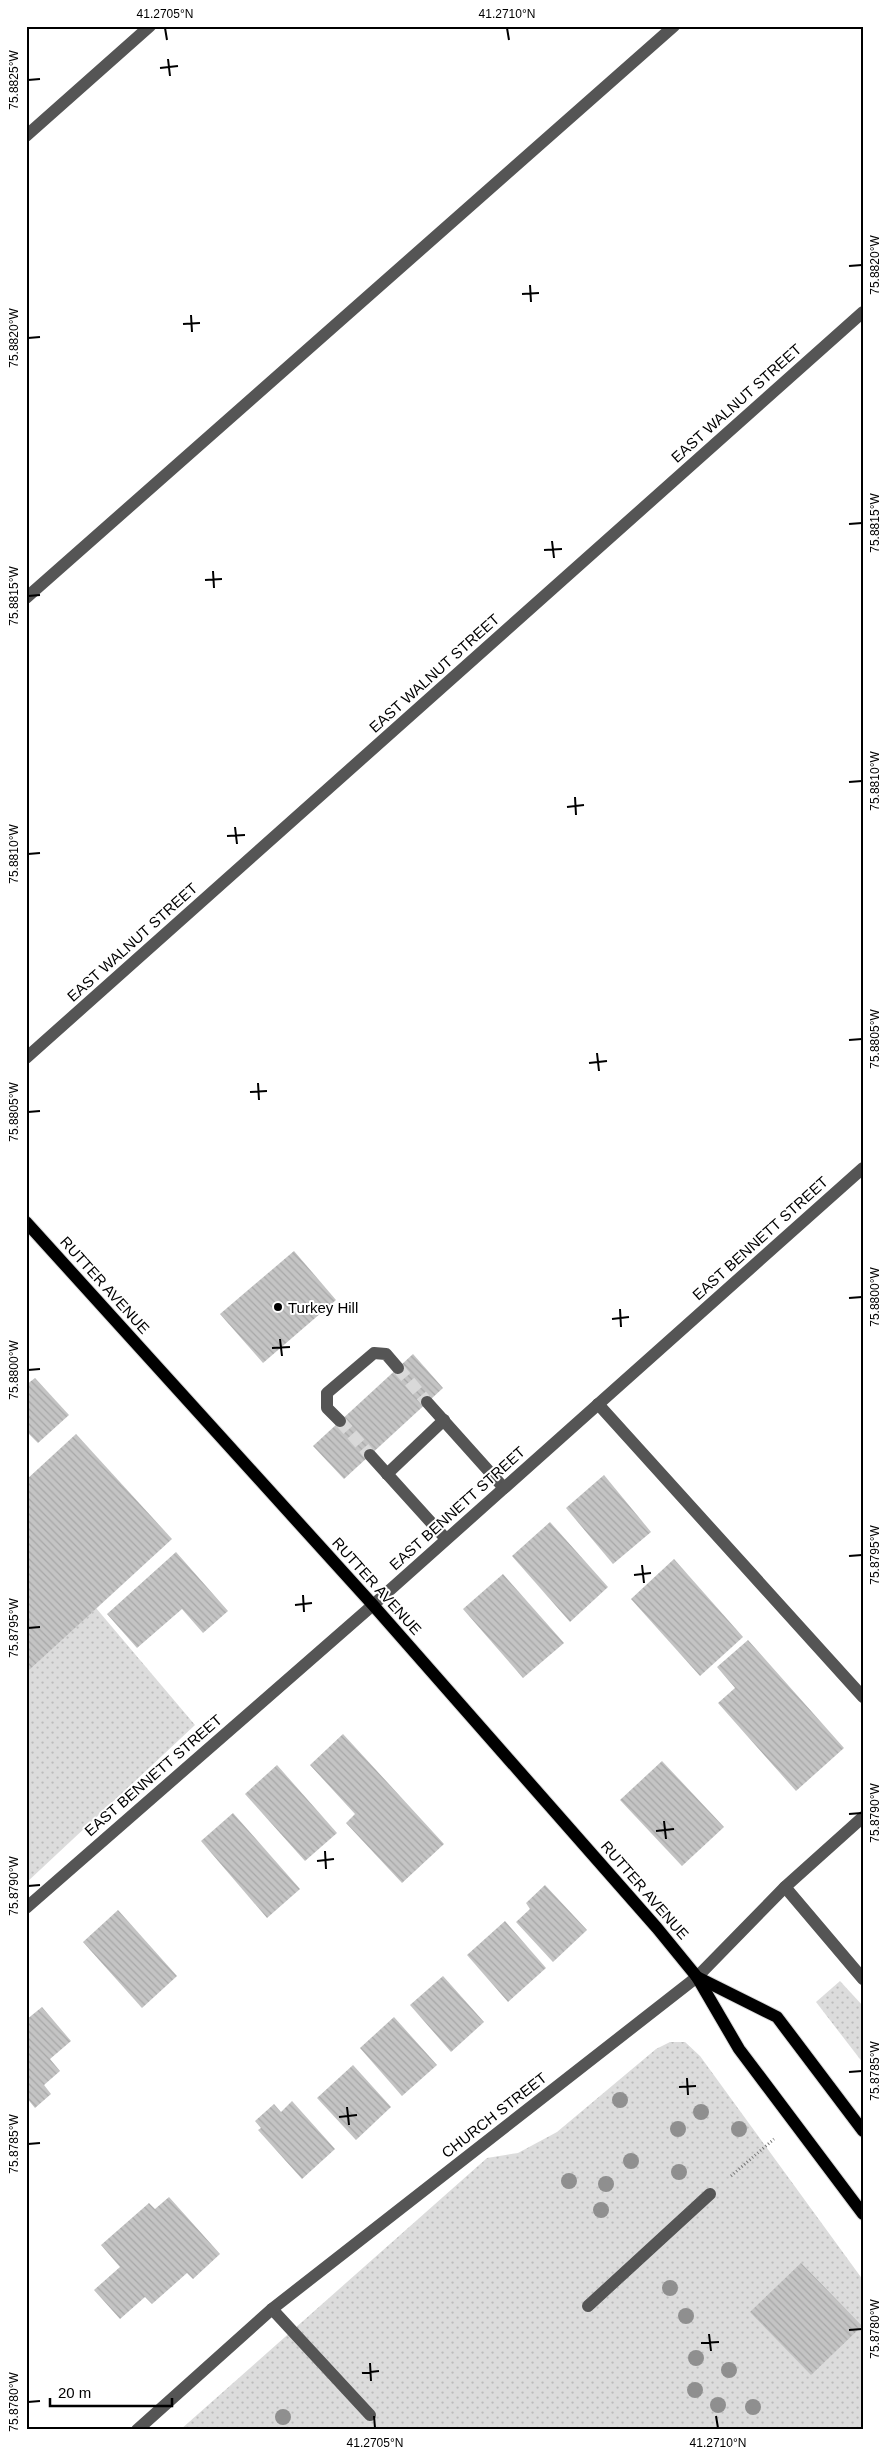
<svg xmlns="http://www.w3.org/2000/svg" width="889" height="2456" viewBox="0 0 889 2456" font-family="Arial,sans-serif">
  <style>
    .grass { fill: url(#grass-dots) }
    .building { fill: url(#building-back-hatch) }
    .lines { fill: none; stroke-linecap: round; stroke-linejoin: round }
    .minor-tunnel { stroke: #d9d9d9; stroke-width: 12; stroke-dasharray: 12 6; stroke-linecap: butt }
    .major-casing { stroke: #dbdbdb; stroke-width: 14 }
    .path { stroke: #777; stroke-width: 3; stroke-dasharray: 1 2.5; stroke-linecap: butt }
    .minor { stroke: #555; stroke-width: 12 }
    .major { stroke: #000; stroke-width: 12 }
    .tree { fill: #8f8f8f }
    .ticks { fill: none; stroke: #000; stroke-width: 2 }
    .poi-dot { fill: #000; stroke: #fff; stroke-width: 2 }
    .labels { text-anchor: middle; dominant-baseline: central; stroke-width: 4; stroke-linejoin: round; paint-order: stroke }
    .street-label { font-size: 15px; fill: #000; stroke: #fff }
    .poi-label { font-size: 15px; fill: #000; stroke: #fff; text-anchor: start }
    .neatline { fill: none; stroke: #000; stroke-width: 2 }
    .ticks-label { font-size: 12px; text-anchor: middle; fill: #000 }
  </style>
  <defs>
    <pattern id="grass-dots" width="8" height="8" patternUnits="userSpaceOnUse" patternTransform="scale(1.25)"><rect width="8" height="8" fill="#dcdcdc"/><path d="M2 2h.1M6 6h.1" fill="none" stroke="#bbb" stroke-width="1.8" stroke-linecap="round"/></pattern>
    <pattern id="building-back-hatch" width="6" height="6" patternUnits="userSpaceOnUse" patternTransform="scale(1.25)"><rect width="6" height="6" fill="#c4c4c4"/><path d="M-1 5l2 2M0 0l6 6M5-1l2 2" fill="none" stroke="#a7a7a7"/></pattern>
  </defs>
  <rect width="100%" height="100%" fill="#fff"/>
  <g class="grass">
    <polygon points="96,1608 195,1725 26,1883 26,1673"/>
    <polygon points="840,1981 863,2006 863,2063 816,2002"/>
    <polygon points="670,2042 685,2042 700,2056 863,2280 863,2430 180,2430 487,2158 518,2153 557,2132 656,2049"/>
  </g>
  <g class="building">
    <polygon points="294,1251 336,1300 263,1363 220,1314"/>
    <polygon points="413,1354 443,1388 344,1479 313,1446"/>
    <polygon points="35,1378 69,1415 38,1443 26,1431 26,1385"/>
    <polygon points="76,1434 172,1539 26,1673 26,1480"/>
    <polygon points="604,1475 651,1532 613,1564 566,1508"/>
    <polygon points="550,1522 608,1587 570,1622 512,1556"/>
    <polygon points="176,1552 228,1611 203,1633 182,1609 137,1648 107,1614"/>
    <polygon points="674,1559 743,1637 700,1676 631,1599"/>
    <polygon points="503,1574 564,1643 523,1678 463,1609"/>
    <polygon points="748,1640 844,1748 796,1791 718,1703 735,1688 717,1667"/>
    <polygon points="343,1734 444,1844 402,1883 346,1823 355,1814 310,1765"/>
    <polygon points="662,1761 724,1827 682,1866 620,1800"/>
    <polygon points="277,1765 337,1833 305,1861 245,1794"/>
    <polygon points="233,1813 300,1889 267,1918 201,1841"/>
    <polygon points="545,1885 587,1930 553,1962 516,1922 530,1909 526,1903"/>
    <polygon points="118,1910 177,1976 142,2008 83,1942"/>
    <polygon points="505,1921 546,1968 508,2002 467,1955"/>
    <polygon points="443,1976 484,2022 451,2052 410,2005"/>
    <polygon points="42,2007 71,2041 50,2059 60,2071 44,2085 51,2094 35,2108 26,2097 26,2020"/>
    <polygon points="394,2017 437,2065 402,2096 360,2048"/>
    <polygon points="353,2065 391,2107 356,2140 317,2098"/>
    <polygon points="292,2101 335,2149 302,2179 258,2130 261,2128 255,2121 274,2104 281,2112"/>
    <polygon points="169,2197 220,2254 193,2279 187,2273 152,2304 145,2297 120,2319 94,2290 120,2267 101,2245 149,2203 155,2209"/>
    <polygon points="801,2263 862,2326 811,2375 750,2312"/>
  </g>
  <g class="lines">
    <g class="minor-tunnel">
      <polyline points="398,1368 427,1402"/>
      <polyline points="340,1421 370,1455"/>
    </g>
    <g class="major-casing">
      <g id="major">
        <polyline points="26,1222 373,1605 657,1928 697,1977 739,2049 863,2214"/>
        <polyline points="697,1977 777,2017 863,2131"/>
      </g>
    </g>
    <polyline class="path" points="731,2176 774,2139"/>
    <g class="minor">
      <polyline points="26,136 150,26"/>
      <polyline points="26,598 674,26"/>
      <polyline points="26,1058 863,312"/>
      <polyline points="427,1402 504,1488"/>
      <polyline points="598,1404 863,1697"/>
      <polyline points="340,1421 327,1408 327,1393 374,1353 386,1354 398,1368"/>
      <polyline points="370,1455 446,1539"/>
      <polyline points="387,1474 444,1420"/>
      <polyline points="785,1887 863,1979"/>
      <polyline points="26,1908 373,1605 863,1168"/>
      <polyline points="588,2306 710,2194"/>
      <polyline points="272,2309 370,2415"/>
      <polyline points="137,2430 272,2309 697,1977 785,1887 863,1817"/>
    </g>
    <use href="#major" class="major"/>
  </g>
  <g class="tree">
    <circle cx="620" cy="2100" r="8"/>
    <circle cx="701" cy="2112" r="8"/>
    <circle cx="678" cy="2129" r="8"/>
    <circle cx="739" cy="2129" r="8"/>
    <circle cx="631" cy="2161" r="8"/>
    <circle cx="679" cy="2172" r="8"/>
    <circle cx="569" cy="2181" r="8"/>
    <circle cx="606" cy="2184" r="8"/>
    <circle cx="601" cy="2210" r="8"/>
    <circle cx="670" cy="2288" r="8"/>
    <circle cx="686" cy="2316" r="8"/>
    <circle cx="696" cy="2358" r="8"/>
    <circle cx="729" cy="2370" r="8"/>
    <circle cx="695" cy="2390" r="8"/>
    <circle cx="718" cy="2405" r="8"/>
    <circle cx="753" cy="2407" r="8"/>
    <circle cx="283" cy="2417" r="8"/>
  </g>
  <path class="ticks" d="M165,28L167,40M507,28L509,40M168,59L170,76M160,68L178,66M28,80L40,79M849,266L862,265M530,285L531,302M522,294L539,293M191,315L192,332M183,324L200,323M28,338L40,337M849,524L862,523M552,541L554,558M544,550L562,549M213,571L214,588M205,580L222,579M28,596L40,595M849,782L862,781M575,797L576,815M567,807L584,805M235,827L237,844M227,836L245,835M28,854L40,853M849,1040L862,1039M597,1053L599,1071M589,1063L607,1061M258,1083L259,1100M250,1092L267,1091M28,1112L40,1111M849,1298L862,1297M620,1309L621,1327M612,1319L629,1317M280,1339L282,1356M272,1348L290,1347M28,1370L40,1369M849,1556L862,1555M642,1565L644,1583M634,1575L651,1573M303,1595L304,1612M295,1605L312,1603M28,1628L40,1627M849,1814L862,1813M664,1821L666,1839M656,1831L674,1829M325,1851L326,1869M317,1861L334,1859M28,1886L40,1885M849,2072L862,2071M687,2078L688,2095M679,2087L696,2086M347,2107L349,2125M339,2117L357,2115M28,2144L40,2143M849,2330L862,2329M709,2334L711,2351M701,2343L719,2342M370,2363L371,2381M362,2373L379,2371M28,2402L40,2401M374,2416L375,2428M716,2416L718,2428"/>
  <circle class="poi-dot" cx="278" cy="1307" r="5"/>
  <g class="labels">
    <g class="street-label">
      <text transform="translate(736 403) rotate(-42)">EAST WALNUT STREET</text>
      <text transform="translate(434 673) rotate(-42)">EAST WALNUT STREET</text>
      <text transform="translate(132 942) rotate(-42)">EAST WALNUT STREET</text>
      <text transform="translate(760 1238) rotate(-42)">EAST BENNETT STREET</text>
      <text transform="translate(105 1285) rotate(48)">RUTTER AVENUE</text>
      <text transform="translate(457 1508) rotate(-42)">EAST BENNETT STREET</text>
      <text transform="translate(377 1586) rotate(48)">RUTTER AVENUE</text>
      <text transform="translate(153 1775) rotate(-41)">EAST BENNETT STREET</text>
      <text transform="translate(645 1890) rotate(49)">RUTTER AVENUE</text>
      <text transform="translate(494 2115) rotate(-38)">CHURCH STREET</text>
    </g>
    <g class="poi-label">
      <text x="288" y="1307">Turkey Hill</text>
    </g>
  </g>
  <rect width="889" height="2456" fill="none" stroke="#ffffff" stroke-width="55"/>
  <path d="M50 2398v8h122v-8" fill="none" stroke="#000000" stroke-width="2.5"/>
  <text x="58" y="2398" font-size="15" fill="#000000" stroke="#ffffff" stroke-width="4" paint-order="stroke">20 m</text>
  <rect x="28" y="28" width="834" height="2400" class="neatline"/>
  <g class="ticks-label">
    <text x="165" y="18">41.2705°N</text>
    <text x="507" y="18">41.2710°N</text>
    <text transform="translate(14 80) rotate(-90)" y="4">75.8825°W</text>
    <text transform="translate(875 265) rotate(-90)" y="4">75.8820°W</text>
    <text transform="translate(14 338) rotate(-90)" y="4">75.8820°W</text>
    <text transform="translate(875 523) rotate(-90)" y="4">75.8815°W</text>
    <text transform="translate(14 596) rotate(-90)" y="4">75.8815°W</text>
    <text transform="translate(875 781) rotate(-90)" y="4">75.8810°W</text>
    <text transform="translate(14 854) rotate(-90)" y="4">75.8810°W</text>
    <text transform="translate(875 1039) rotate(-90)" y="4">75.8805°W</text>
    <text transform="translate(14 1112) rotate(-90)" y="4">75.8805°W</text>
    <text transform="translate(875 1297) rotate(-90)" y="4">75.8800°W</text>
    <text transform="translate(14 1370) rotate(-90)" y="4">75.8800°W</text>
    <text transform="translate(875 1555) rotate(-90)" y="4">75.8795°W</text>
    <text transform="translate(14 1628) rotate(-90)" y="4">75.8795°W</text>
    <text transform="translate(875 1813) rotate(-90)" y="4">75.8790°W</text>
    <text transform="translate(14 1886) rotate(-90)" y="4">75.8790°W</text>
    <text transform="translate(875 2071) rotate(-90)" y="4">75.8785°W</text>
    <text transform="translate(14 2144) rotate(-90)" y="4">75.8785°W</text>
    <text transform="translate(875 2329) rotate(-90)" y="4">75.8780°W</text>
    <text transform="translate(14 2402) rotate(-90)" y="4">75.8780°W</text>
    <text x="375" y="2447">41.2705°N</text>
    <text x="718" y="2447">41.2710°N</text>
  </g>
</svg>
